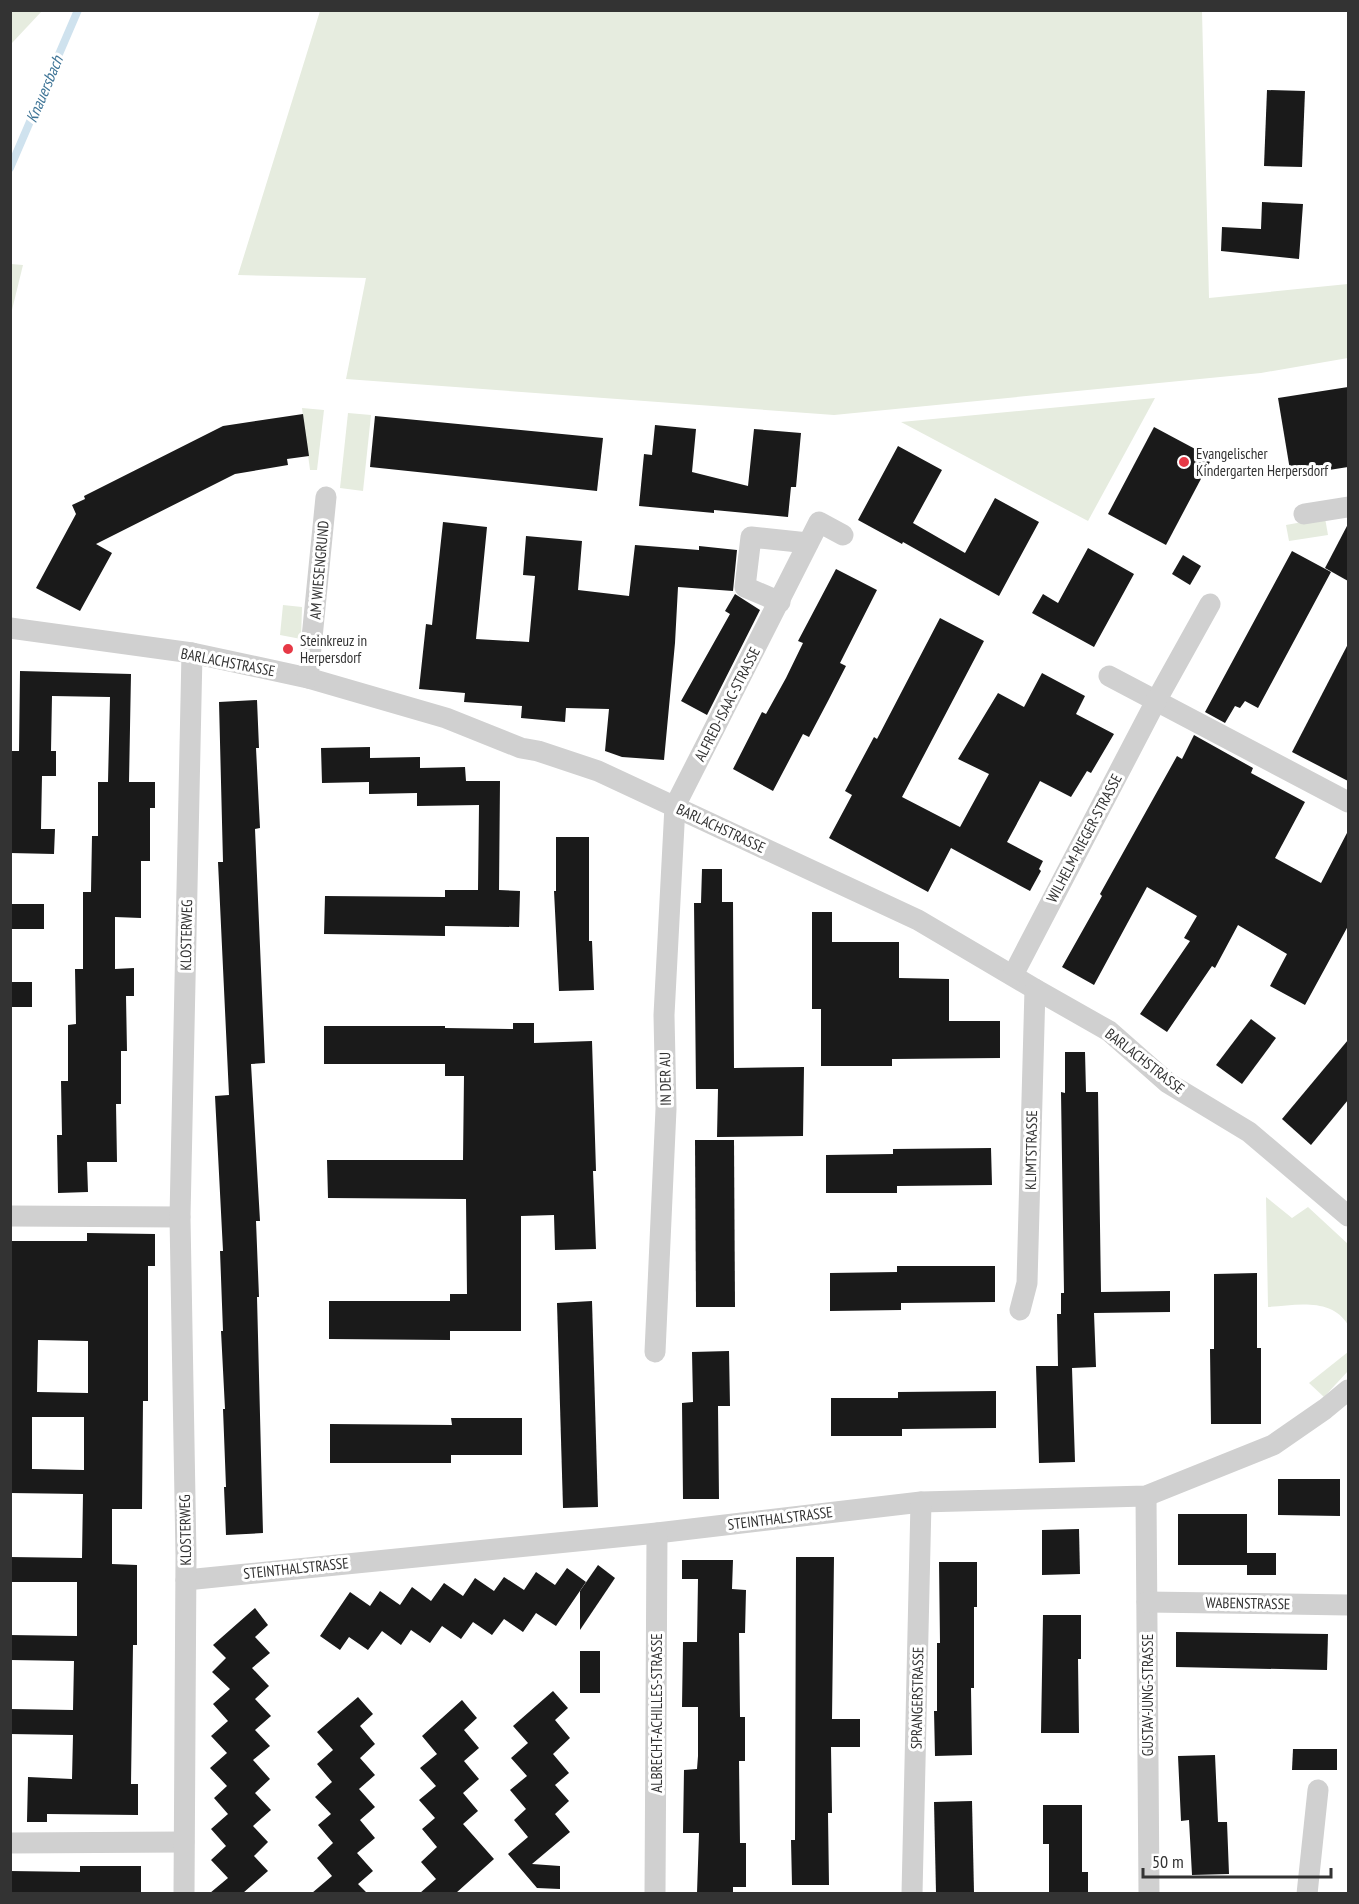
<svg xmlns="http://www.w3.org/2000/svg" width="1359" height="1904" viewBox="0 0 1359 1904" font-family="'PT Sans Narrow',sans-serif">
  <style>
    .green { fill: #e6ecdf }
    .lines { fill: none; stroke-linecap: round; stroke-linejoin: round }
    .stream { stroke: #cfe2ee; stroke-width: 8 }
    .building { fill: #1a1a1a; fill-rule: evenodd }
    .street { stroke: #d0d0d0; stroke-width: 21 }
    .poi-dot { fill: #e63946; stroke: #fff; stroke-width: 2 }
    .labels { text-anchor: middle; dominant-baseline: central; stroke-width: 6; stroke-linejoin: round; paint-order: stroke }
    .poi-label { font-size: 15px; fill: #333; stroke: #fff; text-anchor: start }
    .street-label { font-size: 15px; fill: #333; stroke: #fff }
    .water-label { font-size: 16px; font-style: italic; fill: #3f7597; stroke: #fff }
  </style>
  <rect width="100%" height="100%" fill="#fff"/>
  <g class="green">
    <polygon points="10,11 42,11 12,43 11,41"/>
    <polygon points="320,11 1202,11 1209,298 1348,284 1348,358 1261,373 834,415 346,379 366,278 238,275"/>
    <polygon points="11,264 23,265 11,314 10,264"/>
    <polygon points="1155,398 1088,521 901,422"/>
    <polygon points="302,408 324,410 317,470 310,470"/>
    <polygon points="348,413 371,415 363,491 340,488"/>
    <polygon points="1325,518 1328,535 1289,541 1286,525"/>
    <polygon points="283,605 302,607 301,639 280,635"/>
    <path d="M1266,1197L1292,1218L1308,1207L1348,1244V1325C1332,1297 1295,1305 1268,1307Z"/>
    <polygon points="1348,1352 1348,1371 1324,1397 1309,1383"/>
  </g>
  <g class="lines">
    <polyline class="stream" points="10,168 78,10"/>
  </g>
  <g class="building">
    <polygon points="1267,90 1305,91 1302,167 1264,166"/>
    <polygon points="1262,202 1303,204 1299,259 1221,251 1222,227 1261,229"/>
    <polygon points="1348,387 1348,467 1291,476 1278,398"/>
    <polygon points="303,414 309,456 287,459 288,465 235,474 96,544 112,553 80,611 36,588 76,514 72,505 85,499 84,496 223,426"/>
    <polygon points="375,416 603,438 597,491 370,467"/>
    <polygon points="655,425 696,429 692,472 748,486 754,429 801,433 796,487 791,487 788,517 714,510 714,513 639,506 644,454 652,455"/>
    <polygon points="1154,427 1212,458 1166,545 1108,514"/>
    <polygon points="898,446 942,470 913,523 965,553 995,498 1039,522 999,596 903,542 902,544 858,520"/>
    <polygon points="443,522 487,527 476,639 529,642 535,576 523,575 526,536 582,541 578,590 629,596 635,545 699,550 699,546 737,550 733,591 678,587 675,643 664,760 622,757 605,751 609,709 566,708 565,722 521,718 522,706 464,702 465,693 419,689 426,624 432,625"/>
    <polygon points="1348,524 1348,581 1325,568"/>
    <polygon points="1088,548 1134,574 1094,647 1032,613 1043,594 1058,603"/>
    <polygon points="1292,551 1331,572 1258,708 1245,701 1240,708 1235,706 1225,723 1205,712"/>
    <polygon points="1183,555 1201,566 1190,585 1172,574"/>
    <polygon points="836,569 877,590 840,663 846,666 828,701 809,737 803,734 773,791 733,769 762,712 766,714 786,678 803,643 798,641"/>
    <polygon points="735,594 760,610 707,715 681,701 730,614 725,611"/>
    <polygon points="940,618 984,641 902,797 960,827 989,774 958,759 998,693 1024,707 1042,673 1085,696 1076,714 1114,734 1091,773 1087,771 1071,797 1040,781 1007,842 1043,861 1039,869 1041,871 1030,891 951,848 928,892 829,838 852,795 845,791 874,737 877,739"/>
    <polygon points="1348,644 1348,781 1292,752"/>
    <polygon points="20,671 131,674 129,782 155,782 155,808 150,808 150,861 141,861 141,918 115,917 115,969 134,968 134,996 126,996 127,1051 121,1051 121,1104 116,1104 117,1162 87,1162 88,1192 58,1193 57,1135 62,1135 61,1081 68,1081 68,1025 76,1024 75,969 83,969 83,892 91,892 92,836 98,836 98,782 108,782 110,697 52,696 51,751 56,751 56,776 42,776 41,829 55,829 54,854 10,853 10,751 19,751"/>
    <polygon points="257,700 259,748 256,748 260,828 255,829 265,1063 251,1064 260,1221 256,1221 259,1297 257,1297 263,1533 226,1535 224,1487 226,1487 223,1409 225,1409 221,1331 223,1331 220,1251 223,1251 215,1096 229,1095 218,862 223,862 219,702"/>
    <polygon points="1194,735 1253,768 1251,773 1305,802 1275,858 1321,883 1348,831 1348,926 1305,1005 1270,986 1287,954 1238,925 1215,968 1212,966 1167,1032 1140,1014 1190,941 1184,938 1197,916 1147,887 1094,985 1062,967 1102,896 1100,894 1177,756 1182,759"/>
    <polygon points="370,747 370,758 420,757 420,768 465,767 466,781 500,781 499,890 520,891 519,927 445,926 445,936 324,934 325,896 445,897 445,890 478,890 479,805 417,806 417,793 369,794 369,782 322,783 321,748"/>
    <polygon points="556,837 589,837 589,941 592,941 594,990 559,991 554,891 556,891"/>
    <polygon points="702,869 722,869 722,902 733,902 734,1068 804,1067 803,1136 717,1137 718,1089 696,1089 694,903 701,903"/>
    <rect x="10" y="904" width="34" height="25"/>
    <polygon points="812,912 832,912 832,942 899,942 899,978 949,979 949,1021 1000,1021 1000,1058 892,1059 892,1066 821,1066 821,1009 812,1009"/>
    <rect x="10" y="982" width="22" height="25"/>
    <polygon points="1251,1019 1276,1038 1242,1084 1216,1065"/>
    <polygon points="513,1023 534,1023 534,1043 592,1041 596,1171 593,1171 596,1249 555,1250 554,1215 521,1216 521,1331 450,1331 450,1340 329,1339 329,1301 450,1301 450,1294 467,1294 466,1199 328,1198 327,1160 463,1160 464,1076 445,1076 445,1064 324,1064 324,1026 445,1026 445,1028 513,1029"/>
    <polygon points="1348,1040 1348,1100 1311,1145 1282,1119"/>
    <polygon points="1065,1052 1085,1052 1086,1092 1098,1092 1101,1292 1170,1291 1170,1312 1094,1313 1096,1367 1072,1368 1075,1462 1039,1463 1036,1366 1058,1366 1057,1314 1061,1314 1061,1293 1064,1293 1061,1092 1065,1093"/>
    <polygon points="695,1140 734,1140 735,1307 696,1307"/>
    <polygon points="991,1148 992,1185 897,1186 897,1193 826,1193 826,1155 893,1154 893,1149"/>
    <path d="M87,1233L155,1234V1266H148V1401H143L142,1509H112V1564L137,1565V1645H133L131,1784H138V1815L47,1814V1822H27L28,1777L72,1779L73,1735L10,1734V1709L73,1710L74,1661L10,1660V1635L77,1636V1582H10V1557L82,1558L83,1494L10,1493V1241H87ZM38,1340L88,1341V1393L37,1392ZM32,1417H84V1470L32,1469Z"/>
    <polygon points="897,1266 995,1266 995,1302 901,1303 901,1310 830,1311 830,1273 897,1272"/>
    <polygon points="1257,1273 1257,1348 1261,1348 1261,1424 1211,1424 1210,1349 1214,1349 1214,1274"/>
    <polygon points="592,1301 598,1507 563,1508 557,1303"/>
    <polygon points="729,1351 730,1406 718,1406 719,1499 683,1499 682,1403 693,1402 692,1352"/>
    <polygon points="996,1391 996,1428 902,1429 902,1436 831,1436 831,1398 898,1398 898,1392"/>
    <polygon points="451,1418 522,1418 522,1455 451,1455 451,1463 330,1463 330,1424 452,1425"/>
    <polygon points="1278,1479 1340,1479 1340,1516 1278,1515"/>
    <polygon points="1178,1514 1247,1514 1247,1553 1276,1553 1276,1575 1247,1575 1247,1565 1178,1565"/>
    <polygon points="1079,1529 1080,1574 1042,1575 1042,1530"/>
    <polygon points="796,1557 834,1557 832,1719 860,1719 860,1747 831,1747 832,1813 828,1813 829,1885 792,1885 791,1840 795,1840"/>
    <polygon points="682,1560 733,1560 732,1589 746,1590 745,1633 739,1633 740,1717 745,1717 745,1761 739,1761 740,1843 746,1843 746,1887 733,1887 733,1893 697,1893 699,1833 683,1833 684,1770 697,1769 698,1756 698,1707 682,1707 683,1642 697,1642 698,1579 682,1579"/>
    <polygon points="939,1562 977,1562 977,1607 974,1607 974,1688 971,1688 972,1755 935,1756 934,1711 937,1711 937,1643 940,1643"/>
    <polygon points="598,1565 615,1578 580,1630 580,1591"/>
    <polygon points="567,1568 586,1582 556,1626 536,1613 523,1632 504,1619 492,1635 473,1622 461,1639 442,1626 430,1643 411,1630 401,1645 382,1631 368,1650 349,1637 340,1650 320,1636 350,1592 370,1606 380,1591 400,1605 412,1587 431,1601 444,1583 463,1596 475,1578 494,1591 504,1577 524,1590 536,1572 555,1585"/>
    <polygon points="255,1608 268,1625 255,1637 270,1653 252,1668 269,1686 255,1699 271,1716 255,1730 270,1746 253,1760 270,1779 255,1793 271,1810 253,1826 268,1842 254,1856 268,1871 243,1893 210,1893 228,1878 211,1860 226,1846 211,1829 228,1814 214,1798 227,1786 210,1768 227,1753 211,1736 228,1721 213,1704 230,1689 212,1672 226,1658 213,1645"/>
    <polygon points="1043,1615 1081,1615 1081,1659 1078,1659 1079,1733 1041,1733"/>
    <polygon points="1176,1632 1328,1634 1327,1670 1176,1667"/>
    <rect x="580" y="1651" width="20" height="42"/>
    <polygon points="553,1691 568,1708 555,1720 570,1738 553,1754 569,1773 555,1785 569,1801 555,1814 570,1832 532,1864 560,1866 560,1889 537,1888 508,1854 528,1837 514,1820 526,1809 510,1790 527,1776 511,1758 528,1743 513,1726"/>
    <polygon points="358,1697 373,1714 360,1726 375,1744 360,1758 375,1775 359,1789 375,1807 360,1820 375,1838 357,1853 373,1871 358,1884 367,1893 312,1893 332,1876 317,1858 333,1843 318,1825 331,1814 315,1797 332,1782 317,1764 333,1750 317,1732"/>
    <polygon points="462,1700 477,1718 464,1730 479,1748 464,1761 479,1779 463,1793 478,1811 463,1824 494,1859 456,1893 420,1893 436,1879 421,1862 437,1847 422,1829 435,1818 419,1800 436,1786 420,1768 437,1754 422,1736"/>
    <polygon points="1293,1749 1337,1749 1337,1770 1292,1770"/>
    <polygon points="1215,1755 1218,1822 1227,1822 1229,1874 1192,1875 1189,1820 1181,1821 1178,1756"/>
    <polygon points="972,1801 974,1893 936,1893 934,1802"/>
    <polygon points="1043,1805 1082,1805 1082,1872 1088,1872 1088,1893 1049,1893 1049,1844 1043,1844"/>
    <polygon points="80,1866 141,1866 141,1893 10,1893 10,1871 80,1872"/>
  </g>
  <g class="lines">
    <g class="street">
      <polyline points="1304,514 1348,507"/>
      <polyline points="780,602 745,587 751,537 808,543"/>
      <polyline points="10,628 192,653 308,678 446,718 521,748 538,751 598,771 918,920 1035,989 1109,1031 1168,1083 1249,1132 1348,1216"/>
      <polyline points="1109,676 1348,802"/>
      <polyline points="308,678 326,497"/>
      <polyline points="1013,975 1156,701 1210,604"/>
      <polyline points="10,1216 180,1217"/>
      <polyline points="1020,1310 1027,1283 1035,989"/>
      <polyline points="655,1352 666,1109 664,1015 675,806 819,522 843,535"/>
      <polyline points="1146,1496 1149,1894"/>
      <polyline points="186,1580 657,1533 921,1502 1146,1496 1273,1445 1325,1409 1348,1390"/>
      <polyline points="1147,1602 1348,1605"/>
      <polyline points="10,1843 184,1842"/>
      <polyline points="184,1894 186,1556 180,1217 192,653"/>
      <polyline points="655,1894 657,1533"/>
      <polyline points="912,1894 921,1502"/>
      <polyline points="1307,1894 1318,1790"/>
    </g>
  </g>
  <g class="poi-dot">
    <circle cx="1184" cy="462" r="6"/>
    <circle cx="288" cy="649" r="6"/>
  </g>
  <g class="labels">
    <g class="poi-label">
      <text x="1196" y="453">Evangelischer<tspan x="1196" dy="17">Kindergarten Herpersdorf</tspan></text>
      <text x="300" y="640">Steinkreuz in<tspan x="300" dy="17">Herpersdorf</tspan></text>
    </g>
    <g class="street-label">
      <text transform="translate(319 570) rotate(-85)">AM WIESENGRUND</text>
      <text transform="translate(228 662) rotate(11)">BARLACHSTRASSE</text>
      <text transform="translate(727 704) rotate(-63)">ALFRED-ISAAC-STRASSE</text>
      <text transform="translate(721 828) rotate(25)">BARLACHSTRASSE</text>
      <text transform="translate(1084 838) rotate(-62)">WILHELM-RIEGER-STRASSE</text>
      <text transform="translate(186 935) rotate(-89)">KLOSTERWEG</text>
      <text transform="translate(1145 1061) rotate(38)">BARLACHSTRASSE</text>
      <text transform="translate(665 1079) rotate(-91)">IN DER AU</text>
      <text transform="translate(1031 1150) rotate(-89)">KLIMTSTRASSE</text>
      <text transform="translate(780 1518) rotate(-7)">STEINTHALSTRASSE</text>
      <text transform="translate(185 1530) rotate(-91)">KLOSTERWEG</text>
      <text transform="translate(296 1568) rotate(-6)">STEINTHALSTRASSE</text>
      <text transform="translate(1248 1603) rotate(1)">WABENSTRASSE</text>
      <text transform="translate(1147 1695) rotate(-90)">GUSTAV-JUNG-STRASSE</text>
      <text transform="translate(917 1698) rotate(-89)">SPRANGERSTRASSE</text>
      <text transform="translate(656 1713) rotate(-90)">ALBRECHT-ACHILLES-STRASSE</text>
    </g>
    <g class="water-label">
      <text transform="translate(44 89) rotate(-67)">Knauersbach</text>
    </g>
  </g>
  <rect width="1359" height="1904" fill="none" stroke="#333333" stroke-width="24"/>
  <path d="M1143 1868v9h188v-9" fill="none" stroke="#333333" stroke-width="3"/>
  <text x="1152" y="1868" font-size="18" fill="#333333" stroke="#ffffff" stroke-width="4.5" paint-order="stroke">50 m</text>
</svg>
